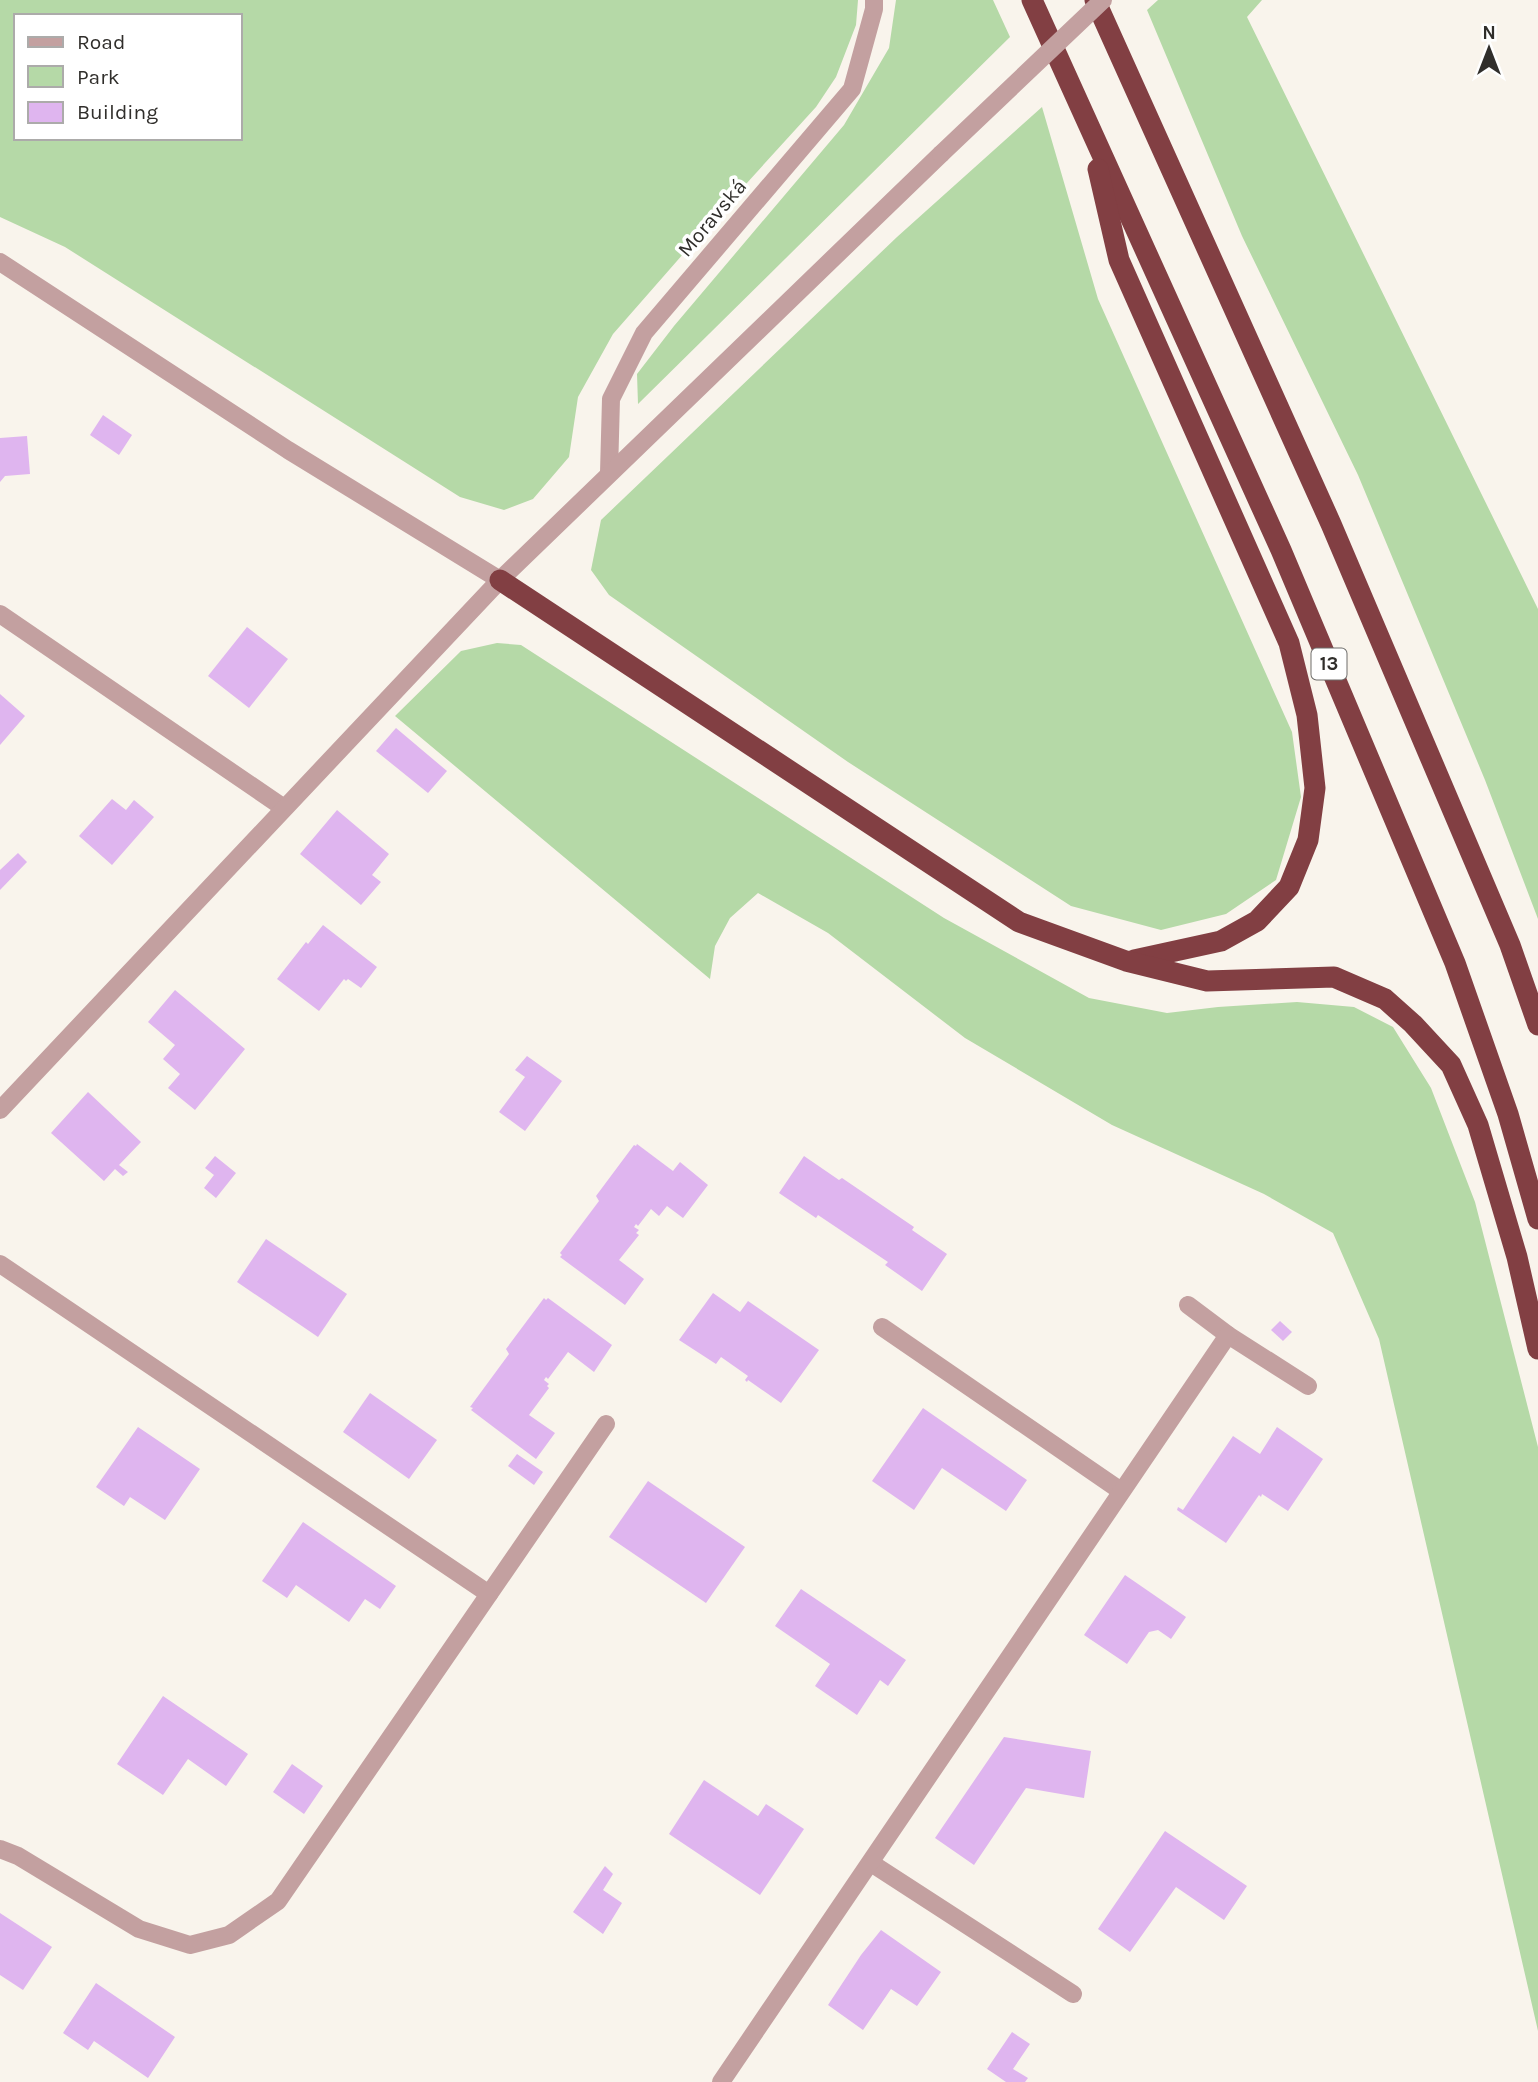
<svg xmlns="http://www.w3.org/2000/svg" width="1538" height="2082" viewBox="0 0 1538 2082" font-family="Karla,sans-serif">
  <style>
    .green { fill: #b5d9a7; fill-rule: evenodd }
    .building { fill: #dfb5ef }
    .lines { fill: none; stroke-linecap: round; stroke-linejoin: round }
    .minor { stroke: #c3a0a0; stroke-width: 18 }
    .highway { stroke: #823f43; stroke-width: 21 }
    .minor-bridge { stroke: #c3a0a0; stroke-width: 18 }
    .labels { text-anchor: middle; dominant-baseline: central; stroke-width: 7; stroke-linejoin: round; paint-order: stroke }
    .shield { fill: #fff; stroke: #6e6d6b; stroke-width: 2 }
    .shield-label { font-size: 19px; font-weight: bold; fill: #302e2b }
    .street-label { font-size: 21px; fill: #302e2b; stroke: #fff }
  </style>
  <rect width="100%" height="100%" fill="#f9f4ec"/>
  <g class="green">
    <path d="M0,0H858L856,25L836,77L816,107L705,229L613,334L578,397L569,457L533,499L504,510L460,497L65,247L0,217ZM16,16H240V138H16Z"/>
    <polygon points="896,0 993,0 1010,37 638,404 637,374 674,326 844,125 889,48"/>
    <polygon points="1158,0 1262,0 1247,17 1538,609 1538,919 1485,780 1358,475 1242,236 1147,10"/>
    <polygon points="1042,107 1098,299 1292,732 1301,797 1276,880 1226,914 1161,930 1071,906 848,762 609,595 591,570 601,520 897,237"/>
    <polygon points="497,643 521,645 944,918 1089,998 1167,1013 1218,1007 1297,1002 1354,1007 1393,1027 1431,1088 1475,1202 1538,1447 1538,2031 1379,1339 1333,1233 1264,1194 1112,1125 965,1038 828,933 758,893 730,918 715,946 710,979 395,716 461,651"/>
  </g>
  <g class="building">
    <polygon points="103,415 132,435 119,455 90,435"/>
    <polygon points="27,436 30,474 5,476 0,482 0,438"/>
    <polygon points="247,627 288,659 249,708 208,676"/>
    <polygon points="0,694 25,716 0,745"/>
    <polygon points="396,728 447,771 428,793 376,751"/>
    <polygon points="112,799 126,810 134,800 154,817 112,865 79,836"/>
    <polygon points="337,810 389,854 372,875 381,882 361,905 300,854"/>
    <polygon points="18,853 27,862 0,890 0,870"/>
    <polygon points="323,925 377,967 361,988 348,979 346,981 344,979 319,1011 277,979 306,942 308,944"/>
    <polygon points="175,990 245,1049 195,1110 168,1088 180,1074 163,1059 175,1045 148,1022"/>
    <polygon points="527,1056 562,1081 525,1131 499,1112 525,1077 515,1070"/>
    <polygon points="88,1092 141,1142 119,1165 128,1172 123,1176 115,1169 104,1181 51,1133"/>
    <polygon points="637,1144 673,1171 680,1162 708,1185 683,1218 667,1206 659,1216 651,1209 638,1226 636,1224 634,1227 639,1230 636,1233 639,1235 619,1260 644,1279 625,1305 560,1257 562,1255 560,1253 599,1201 596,1196 634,1145 636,1146"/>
    <polygon points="215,1156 236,1173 216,1198 204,1188 214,1175 205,1168"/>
    <polygon points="804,1156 839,1180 842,1178 914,1227 912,1230 947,1254 922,1291 885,1265 888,1262 818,1215 816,1218 779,1193"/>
    <polygon points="266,1239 347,1294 318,1337 237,1282"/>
    <polygon points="713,1293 740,1312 748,1301 819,1350 781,1403 748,1380 747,1382 745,1380 748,1376 721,1357 716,1364 679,1340"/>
    <polygon points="544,1298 546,1300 548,1298 612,1345 594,1372 568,1352 548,1379 546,1377 544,1380 549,1384 547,1386 549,1388 529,1415 555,1433 536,1459 471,1410 473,1408 470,1407 509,1354 506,1349"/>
    <polygon points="1280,1321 1292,1332 1283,1341 1271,1330"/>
    <polygon points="370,1393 437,1440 409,1479 343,1432"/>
    <polygon points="923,1408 1027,1480 1006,1511 942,1468 914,1510 872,1481"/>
    <polygon points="138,1427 200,1469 165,1520 130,1497 124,1506 96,1487"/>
    <polygon points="1277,1427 1323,1459 1288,1511 1262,1494 1261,1497 1259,1495 1226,1543 1177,1510 1178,1507 1183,1510 1233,1436 1260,1454"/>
    <polygon points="517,1454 543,1472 534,1485 508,1466"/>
    <polygon points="648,1481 745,1547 706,1603 609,1537"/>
    <polygon points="303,1522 396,1586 380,1609 365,1599 349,1622 296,1585 287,1598 262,1581"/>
    <polygon points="1125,1575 1186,1617 1171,1639 1158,1630 1149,1632 1127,1664 1084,1635"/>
    <polygon points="801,1589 906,1660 888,1686 880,1680 857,1715 815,1686 830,1664 775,1626"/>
    <polygon points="163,1696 248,1754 226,1786 188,1759 163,1795 117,1764"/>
    <polygon points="1004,1737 1091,1751 1084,1798 1026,1788 974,1865 935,1838"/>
    <polygon points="292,1764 323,1786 304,1814 273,1792"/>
    <polygon points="704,1780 758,1816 766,1804 804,1829 760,1895 669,1834"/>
    <polygon points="1165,1831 1247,1886 1224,1920 1176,1887 1130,1952 1098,1929"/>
    <polygon points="605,1866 613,1874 603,1890 622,1903 603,1934 573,1912"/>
    <polygon points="0,1913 52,1947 23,1990 0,1975"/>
    <polygon points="881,1930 941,1972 917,2006 891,1989 863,2030 828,2005 861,1955"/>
    <polygon points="96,1983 175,2037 148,2078 94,2041 88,2050 63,2033"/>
    <polygon points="1012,2032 1030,2044 1013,2069 1028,2078 1025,2082 1006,2082 987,2069"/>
  </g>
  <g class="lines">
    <g class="minor">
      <polyline points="0,262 288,450 500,580"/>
      <polyline points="609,473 611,399 644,333 852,89 874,9 874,0"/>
      <polyline points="0,614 284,808"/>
      <polyline points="0,1110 500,580 941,154"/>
      <polyline points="0,1264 489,1594"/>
      <polyline points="1188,1305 1228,1335 1308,1386"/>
      <polyline points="882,1327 1121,1491"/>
      <polyline points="0,1849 18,1856 139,1929 190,1945 229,1935 278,1901 606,1424"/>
      <polyline points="871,1863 1073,1994"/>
      <polyline points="721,2082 1228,1335"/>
    </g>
    <g class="highway">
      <polyline points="1032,0 1281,550 1455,963 1508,1114 1538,1219"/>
      <polyline points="1095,0 1331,524 1510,945 1538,1025"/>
      <polyline points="1098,169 1119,260 1289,643 1307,715 1315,788 1308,840 1289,887 1257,921 1221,941 1134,960"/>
      <polyline points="500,580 1019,922 1126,961 1207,981 1334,977 1385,999 1413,1024 1451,1065 1478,1125 1517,1257 1538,1349"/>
    </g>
    <polyline class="minor-bridge" points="941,154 1103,0"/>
  </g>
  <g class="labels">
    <rect class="shield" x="1311.5" y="648.5" width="35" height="31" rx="5"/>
    <g class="shield-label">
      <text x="1329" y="664">13</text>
    </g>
    <g class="street-label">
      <text transform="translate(712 218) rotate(-50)">Moravská</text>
    </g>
  </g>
  <rect x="14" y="14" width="228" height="126" fill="#ffffff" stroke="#acabaa" stroke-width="2"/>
  <rect x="28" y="37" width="35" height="10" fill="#c3a0a0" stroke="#acabaa" stroke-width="2"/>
  <text x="77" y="49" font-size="21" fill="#302e2b">Road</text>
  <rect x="28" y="66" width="35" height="21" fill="#b5d9a7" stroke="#acabaa" stroke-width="2"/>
  <text x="77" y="84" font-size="21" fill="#302e2b">Park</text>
  <rect x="28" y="102" width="35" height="21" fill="#dfb5ef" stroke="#acabaa" stroke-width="2"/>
  <text x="77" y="119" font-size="21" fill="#302e2b">Building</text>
  <g transform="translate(1489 49)" stroke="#ffffff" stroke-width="5" paint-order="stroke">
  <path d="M0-5L12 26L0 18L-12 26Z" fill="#302e2b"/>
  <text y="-10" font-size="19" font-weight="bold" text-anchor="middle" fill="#302e2b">N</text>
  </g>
</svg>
